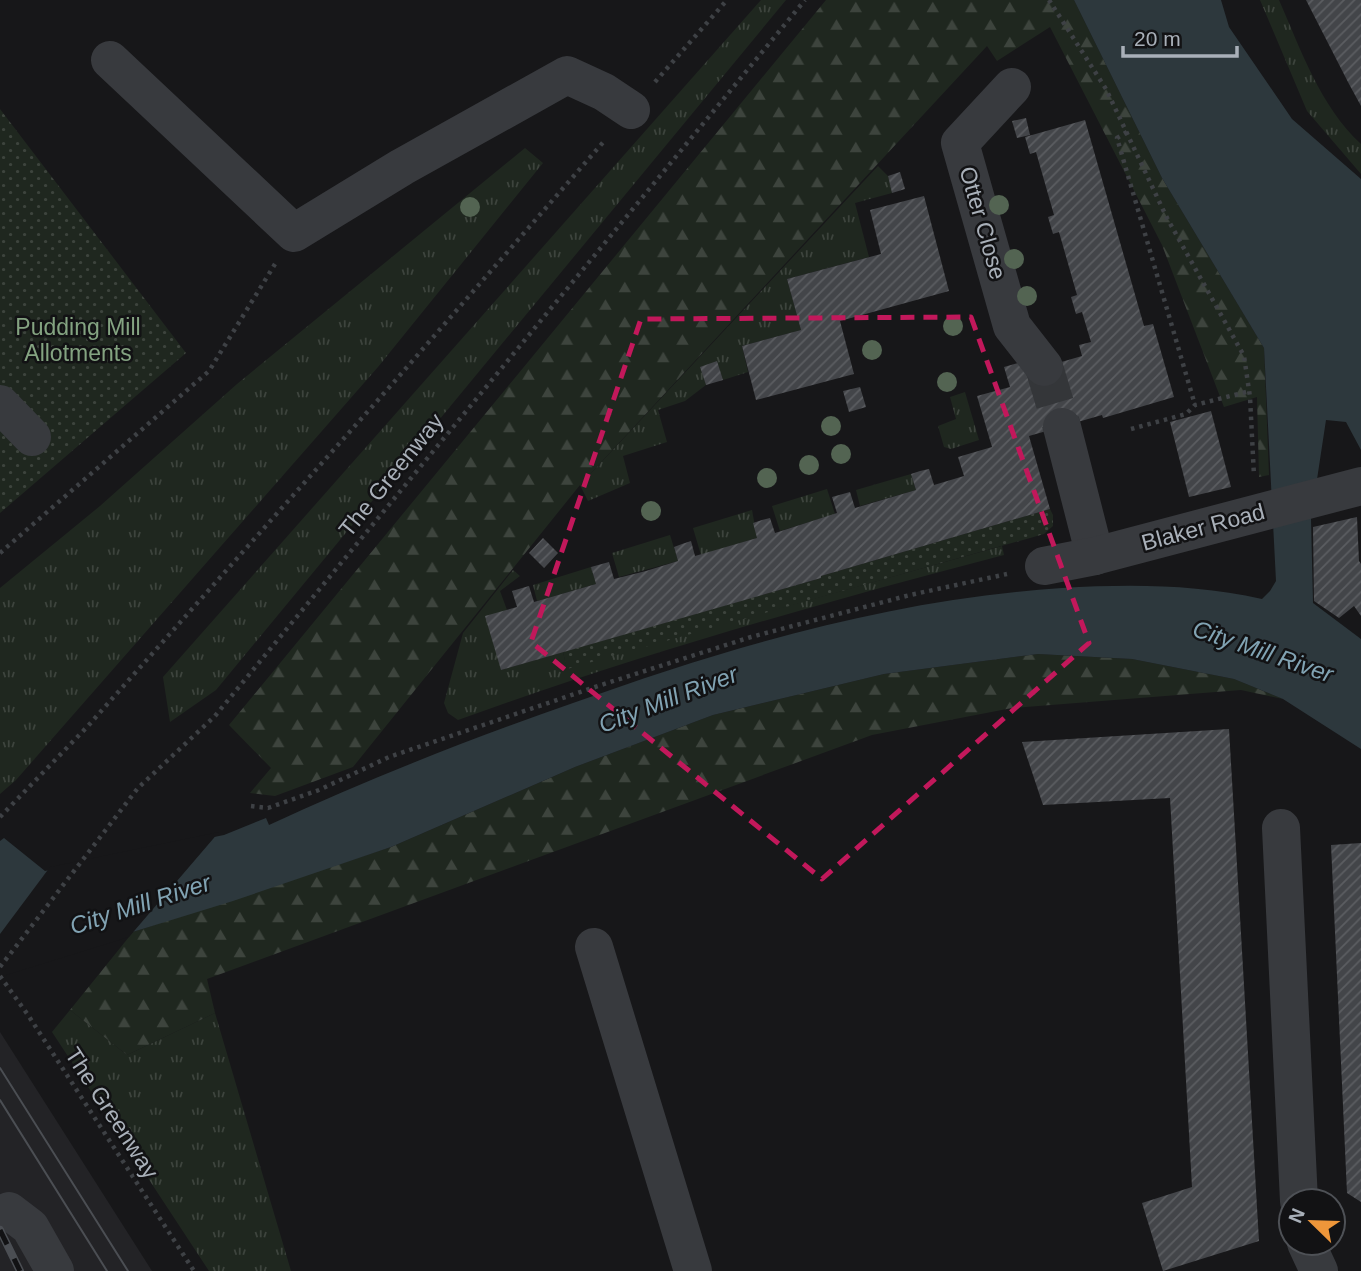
<svg xmlns="http://www.w3.org/2000/svg" width="1361" height="1271" viewBox="0 0 1361 1271" font-family="Helvetica,sans-serif">
  <style>
    .built { fill: #232326 }
    .grass { fill: url(#grass-tufts) }
    .forest { fill: url(#forest-firs) }
    .garden { fill: url(#garden-dots) }
    .water { fill: #2d383d }
    .pier { fill: #171719 }
    .building { fill: url(#building-hatch) }
    .lines { fill: none; stroke-linecap: round; stroke-linejoin: round }
    .minor-tunnel { stroke: #343639; stroke-width: 38; stroke-dasharray: 38 19; stroke-linecap: butt }
    .path { stroke: #3e4145; stroke-width: 4.5; stroke-dasharray: 3.5 5; stroke-linecap: butt }
    .minor { stroke: #383a3e; stroke-width: 38 }
    .tram { stroke: #4b4e53; stroke-width: 2 }
    .rail-casing { stroke: #4b4e53; stroke-width: 8 }
    .rail { stroke: #121214; stroke-width: 5; stroke-dasharray: 16; stroke-linecap: butt }
    .tree { fill: #536452 }
    .marked { fill: none; stroke: #c2185b; stroke-width: 5; stroke-dasharray: 14 9; stroke-linejoin: round }
    .labels { text-anchor: middle; dominant-baseline: central; stroke-width: 5; stroke-linejoin: round; paint-order: stroke }
    .street-label { font-size: 23px; fill: #a9b0b9; stroke: #121214 }
    .park-label { font-size: 23px; fill: #84a381; stroke: #121214 }
    .water-label { font-size: 24px; font-style: italic; fill: #81a3b3; stroke: #121214 }
  </style>
  <defs>
    <pattern id="grass-tufts" width="24" height="20" patternUnits="userSpaceOnUse" patternTransform="scale(1.75)"><rect width="24" height="20" fill="#1f271f"/><path d="M3 7l-1-3M5 7V3M7 7l1-3M15 17l-1-3M17 17v-4M19 17l1-3" fill="none" stroke="#3d443d"/></pattern>
    <pattern id="forest-firs" width="22" height="20" patternUnits="userSpaceOnUse" patternTransform="scale(1.75)"><rect width="22" height="20" fill="#1f271f"/><path d="M5 1l3.5 6h-7zM16 11l3.5 6h-7z" fill="#3d443d"/></pattern>
    <pattern id="garden-dots" width="8" height="8" patternUnits="userSpaceOnUse" patternTransform="scale(1.75)"><rect width="8" height="8" fill="#1f271f"/><path d="M2 2h.1M6 6h.1" fill="none" stroke="#3d443d" stroke-width="1.8" stroke-linecap="round"/></pattern>
    <pattern id="building-hatch" width="6" height="6" patternUnits="userSpaceOnUse" patternTransform="scale(1.75)"><rect width="6" height="6" fill="#434549"/><path d="M-1 1l2-2M0 6l6-6M5 7l2-2" fill="none" stroke="#5b5d61"/></pattern>
  </defs>
  <rect width="100%" height="100%" fill="#171719"/>
  <polygon class="built" points="0,1032 152,1271 0,1271"/>
  <g class="grass">
    <polygon points="761,0 786,0 216,690 170,722 163,677"/>
    <path d="M1260,0H1279C1301,50 1320,106 1361,144V174L1307,111Z"/>
    <polygon points="525,148 543,163 378,367 16,780 0,794 0,588 100,506 237,384"/>
    <polygon points="878,166 888,176 892,193 855,203 869,257 787,279 801,330 742,346 748,372 745,373 723,380 717,362 701,367 706,385 685,401 658,410 667,442 623,456 630,483 588,501 580,485"/>
    <polygon points="965,392 979,440 951,449 944,447 938,426 956,419 950,397"/>
    <polygon points="911,474 916,490 860,506 856,490"/>
    <polygon points="827,489 835,514 780,531 772,506"/>
    <polygon points="752,510 757,538 701,555 693,528"/>
    <polygon points="670,535 678,561 619,577 612,553"/>
    <path d="M1002,546L1004,555C820,603 637,655 458,720L448,713L444,703L463,633L513,570L520,576L500,591L507,610L501,670L563,652L567,668Z"/>
    <polygon points="591,567 596,584 537,601 533,585"/>
    <polygon points="70,1010 127,1055 215,1013 291,1271 209,1271 52,1032"/>
  </g>
  <g class="forest">
    <polygon points="826,0 1074,0 1162,178 1264,348 1269,475 1259,477 1257,397 1224,407 1162,245 1050,27 997,61 987,46 580,485 353,767 275,796 250,793 271,768 229,725"/>
    <polygon points="1038,654 1132,659 1234,679 1283,699 1241,690 1012,708 872,735 207,979 215,1013 127,1055 70,1010 133,932 391,847 575,767 713,715 884,674"/>
  </g>
  <g class="garden">
    <polygon points="0,109 186,353 0,513"/>
    <polygon points="1050,509 1053,515 1053,526 1044,534 567,669 563,652 821,578 821,576"/>
  </g>
  <path class="water" d="M1074,0H1221L1229,27L1292,119L1361,179V450L1346,422L1326,420L1311,519L1313,603L1361,639V749L1283,699L1234,679L1132,659L1038,654L884,674L713,715L575,767L391,847L233,901L0,973V841L4,838L45,871L224,835L266,818L269,825C368,779 470,739 573,703C732,646 893,599 1062,588C1129,584 1195,584 1262,599L1270,591L1276,581L1264,348L1162,178Z"/>
  <polygon class="pier" points="219,832 129,937 0,977 0,934 50,867"/>
  <g class="building">
    <polygon points="1306,0 1361,0 1361,106 1349,84"/>
    <polygon points="1026,118 1030,135 1017,138 1012,121"/>
    <polygon points="1085,120 1144,326 1153,324 1174,397 1103,418 1102,415 1029,436 1050,509 821,576 821,578 501,670 485,616 517,607 512,591 529,586 534,602 596,584 591,567 609,562 614,579 646,571 678,561 674,547 682,544 691,541 695,556 757,538 753,523 762,520 770,518 775,533 837,513 832,497 850,492 855,508 916,490 911,474 920,471 929,469 934,485 964,476 958,457 992,447 977,396 1010,387 1004,367 1021,362 1044,367 1082,356 1079,345 1091,342 1082,312 1076,314 1071,297 1077,295 1059,232 1053,234 1048,217 1054,215 1036,152 1030,154 1025,137"/>
    <polygon points="900,172 905,189 892,193 888,176"/>
    <polygon points="924,196 949,291 840,321 854,374 756,400 742,346 801,330 787,279 881,254 870,210"/>
    <polygon points="717,361 723,380 706,385 700,367"/>
    <polygon points="860,387 866,407 849,412 843,391"/>
    <polygon points="1211,411 1231,487 1189,497 1170,422"/>
    <polygon points="1357,517 1359,561 1361,564 1361,616 1354,606 1339,618 1314,601 1313,527"/>
    <polygon points="543,538 558,553 544,568 529,553"/>
    <polygon points="1229,729 1259,1241 1163,1271 1142,1203 1192,1187 1170,798 1043,805 1022,742"/>
    <polygon points="1361,843 1361,1202 1347,1193 1331,845"/>
  </g>
  <g class="lines">
    <polyline class="minor-tunnel" points="1044,367 1062,427"/>
    <g class="path">
      <polyline points="1049,0 1106,89 1167,218 1244,356 1250,397 1254,476"/>
      <polyline points="655,82 727,0"/>
      <polyline points="1127,132 1117,138 1195,405"/>
      <polyline points="1131,429 1186,414 1195,405 1250,391"/>
      <polyline points="0,553 209,371 275,264"/>
      <polyline points="251,806 268,808 319,790 389,757 601,685 751,637 910,595 1007,574"/>
      <polyline points="0,817 87,727 394,382 606,139"/>
      <polyline points="0,967 138,788 215,716 805,0"/>
      <polyline points="0,976 28,1015 194,1271"/>
    </g>
    <g class="minor">
      <polyline points="110,60 294,233 402,167 567,75 604,92 631,110"/>
      <polyline points="1012,87 960,143 1012,326 1044,367"/>
      <polyline points="0,404 32,437"/>
      <polyline points="1062,427 1095,556"/>
      <polyline points="1044,566 1095,556 1361,486"/>
      <polyline points="1281,828 1299,1201"/>
      <polyline points="594,947 693,1271"/>
      <polyline points="9,1211 30,1227 55,1271"/>
      <polyline points="1306,1243 1319,1271"/>
    </g>
    <g class="tram">
      <polyline points="0,1068 128,1271"/>
      <polyline points="0,1100 107,1271"/>
    </g>
    <g class="rail-casing">
      <polyline id="rail" points="0,1230 20,1271"/>
    </g>
    <use href="#rail" class="rail"/>
  </g>
  <g class="tree">
    <circle cx="999" cy="205" r="10"/>
    <circle cx="470" cy="207" r="10"/>
    <circle cx="1014" cy="259" r="10"/>
    <circle cx="1027" cy="296" r="10"/>
    <circle cx="953" cy="326" r="10"/>
    <circle cx="872" cy="350" r="10"/>
    <circle cx="947" cy="382" r="10"/>
    <circle cx="831" cy="426" r="10"/>
    <circle cx="841" cy="454" r="10"/>
    <circle cx="809" cy="465" r="10"/>
    <circle cx="767" cy="478" r="10"/>
    <circle cx="651" cy="511" r="10"/>
  </g>
  <path class="marked" d="M971,317L1089,643L822,879L531,642L641,319Z"/>
  <g class="labels">
    <g class="street-label">
      <text transform="translate(983 223) rotate(74)">Otter Close</text>
      <text transform="translate(391 475) rotate(-51)">The Greenway</text>
      <text transform="translate(1203 527) rotate(-15)">Blaker Road</text>
      <text transform="translate(112 1113) rotate(57)">The Greenway</text>
    </g>
    <g class="park-label">
      <text x="78" y="327">Pudding Mill<tspan x="78" dy="26">Allotments</tspan></text>
    </g>
    <g class="water-label">
      <text transform="translate(1263 651) rotate(19)">City Mill River</text>
      <text transform="translate(668 699) rotate(-21)">City Mill River</text>
      <text transform="translate(140 904) rotate(-18)">City Mill River</text>
    </g>
  </g>
  <g transform="translate(1312 1222) rotate(293)"><circle r="33" fill="#121214" stroke="#4e5156" stroke-width="2"/>
  <path d="M0-5L12 26L0 18L-12 26Z" fill="#ee963a"/>
  <text y="-10" font-size="19" font-weight="bold" text-anchor="middle" fill="#a9b0b9">N</text>
  </g>
  <path d="M1123 46v10h114v-10" fill="none" stroke="#a9b0b9" stroke-width="3.5"/>
  <text x="1134" y="46" font-size="21" fill="#a9b0b9" stroke="#121214" stroke-width="5" paint-order="stroke">20 m</text>
</svg>
